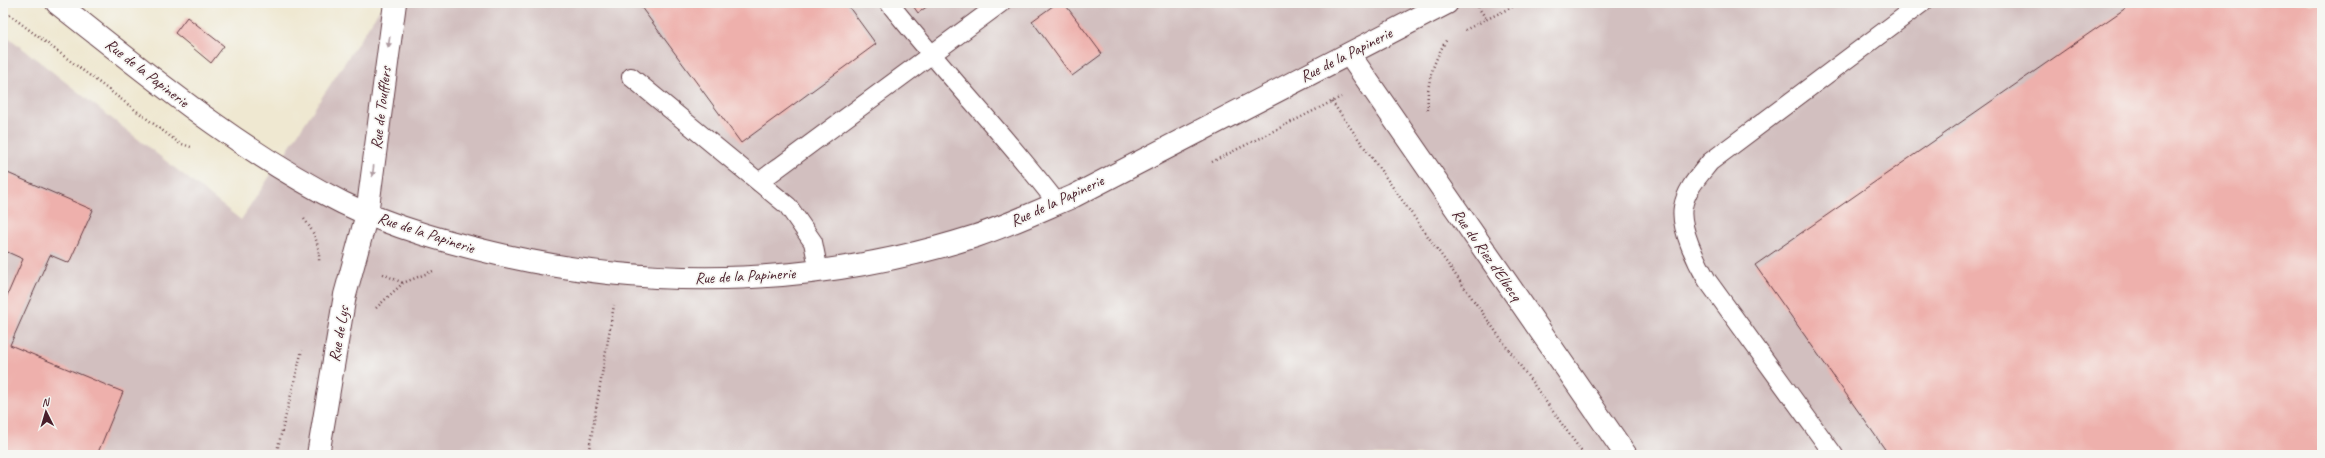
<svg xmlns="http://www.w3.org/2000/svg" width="2325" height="458" viewBox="0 0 2325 458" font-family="Caveat,sans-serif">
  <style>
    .industrial { fill: #d2bfbf }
    .building { fill: #eeb0ac }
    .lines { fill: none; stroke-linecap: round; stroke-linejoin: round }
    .service-casing { stroke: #633d44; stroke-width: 20 }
    .minor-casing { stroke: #633d44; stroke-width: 24 }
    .tertiary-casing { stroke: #633d44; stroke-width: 24 }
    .path { stroke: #633d44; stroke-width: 2.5; stroke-dasharray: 1 3; stroke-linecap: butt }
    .service { stroke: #fff; stroke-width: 18 }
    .minor { stroke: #fff; stroke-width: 22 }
    .tertiary { stroke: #fff; stroke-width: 22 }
    .oneway { fill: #ae9aa0 }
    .labels { text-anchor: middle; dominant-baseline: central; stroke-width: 3.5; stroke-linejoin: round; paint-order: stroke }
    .street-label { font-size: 16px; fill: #4a1f2b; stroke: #f6f6f2 }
  </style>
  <rect width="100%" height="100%" fill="#f6f6f2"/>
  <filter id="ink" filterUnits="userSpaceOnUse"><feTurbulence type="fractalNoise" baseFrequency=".025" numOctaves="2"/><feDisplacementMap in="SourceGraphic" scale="8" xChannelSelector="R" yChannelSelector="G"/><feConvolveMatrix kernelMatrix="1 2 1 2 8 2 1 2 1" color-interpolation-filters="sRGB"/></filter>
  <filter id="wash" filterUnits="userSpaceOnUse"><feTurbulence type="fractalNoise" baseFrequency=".012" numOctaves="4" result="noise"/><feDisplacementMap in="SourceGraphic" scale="16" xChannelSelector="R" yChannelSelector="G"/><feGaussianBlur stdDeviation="0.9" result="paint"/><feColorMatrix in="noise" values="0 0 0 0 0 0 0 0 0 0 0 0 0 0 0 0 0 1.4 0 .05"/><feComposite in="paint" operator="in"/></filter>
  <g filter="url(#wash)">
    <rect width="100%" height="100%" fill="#efe8d1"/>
    <polygon class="industrial" points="384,3 2322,3 2322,455 3,455 3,33 241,220"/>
    <g id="blocks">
      <g class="building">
        <polygon points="638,3 846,3 876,44 741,143"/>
        <polygon points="911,3 932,3 918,13"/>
        <polygon points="1057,3 1064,3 1102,54 1072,76 1032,21"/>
        <polygon points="2133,3 2322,3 2322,455 1889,455 1755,265"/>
        <polygon points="187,17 224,46 211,63 175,33"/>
        <polygon points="3,171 93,210 69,263 50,255 10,345 123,392 97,455 3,455 3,305 23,259 3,250"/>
      </g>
    </g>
  </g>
  <g filter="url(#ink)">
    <use href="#blocks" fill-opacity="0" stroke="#633d44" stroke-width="1"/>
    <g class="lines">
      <g class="service-casing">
        <g id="service">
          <path d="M889,3C943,71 1004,134 1057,203"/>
          <polyline points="631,77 788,206 813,242 819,272"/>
          <polyline points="759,182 1001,3"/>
          <path d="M1834,455L1707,280C1697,263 1679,227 1683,207C1686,189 1699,176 1710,162L1922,3"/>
        </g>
      </g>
      <g class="minor-casing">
        <g id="minor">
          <path d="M57,3C149,75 238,150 343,203C394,228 450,243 506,256C663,291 823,285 976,236C1009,225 1041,210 1074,196L1447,3"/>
          <polyline points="1349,54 1626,455"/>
        </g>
      </g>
      <g class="tertiary-casing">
        <polyline id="tertiary" points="318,455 345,295 367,214 395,3"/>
      </g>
      <g class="path">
        <polyline points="1478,7 1487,20"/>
        <polyline points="3,10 179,143 191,147"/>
        <polyline points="1465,30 1520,3"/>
        <polyline points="1332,102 1584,455"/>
        <path d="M1428,110C1426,83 1433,62 1447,39"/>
        <polyline points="1212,162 1341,97"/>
        <path d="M304,219C315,233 320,246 319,263"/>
        <polyline points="383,274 403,283"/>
        <polyline points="376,308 403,283 433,271"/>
        <polyline points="276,455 302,350"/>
        <polyline points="588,455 614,305"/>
      </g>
      <use href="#service" class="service"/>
      <use href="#minor" class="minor"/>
      <use href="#tertiary" class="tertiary"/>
    </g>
    <defs><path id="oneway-solid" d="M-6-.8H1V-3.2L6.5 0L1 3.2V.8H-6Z"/></defs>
    <g class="oneway">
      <use href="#oneway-solid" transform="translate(389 42) rotate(98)"/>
      <use href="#oneway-solid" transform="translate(373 171) rotate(97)"/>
    </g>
  </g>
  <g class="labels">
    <g class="street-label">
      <text transform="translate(1346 55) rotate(-27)">Rue de la Papinerie</text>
      <text transform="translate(147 73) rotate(38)">Rue de la Papinerie</text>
      <text transform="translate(381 108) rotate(-83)">Rue de Toufflers</text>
      <text transform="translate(1057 201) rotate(-25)">Rue de la Papinerie</text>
      <text transform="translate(426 233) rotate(18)">Rue de la Papinerie</text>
      <text transform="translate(1487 255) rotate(55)">Rue du Riez d'Elbecq</text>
      <text transform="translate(745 276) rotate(-3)">Rue de la Papinerie</text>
      <text transform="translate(339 334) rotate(-80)">Rue de Lys</text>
    </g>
  </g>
  <rect width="2325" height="458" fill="none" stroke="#f6f6f2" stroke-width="16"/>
  <g transform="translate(46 412) rotate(355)" stroke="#f6f6f2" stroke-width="3" paint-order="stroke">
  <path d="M0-3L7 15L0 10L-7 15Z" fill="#4a1f2b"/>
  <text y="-6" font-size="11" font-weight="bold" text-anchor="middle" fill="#4a1f2b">N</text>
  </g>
</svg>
